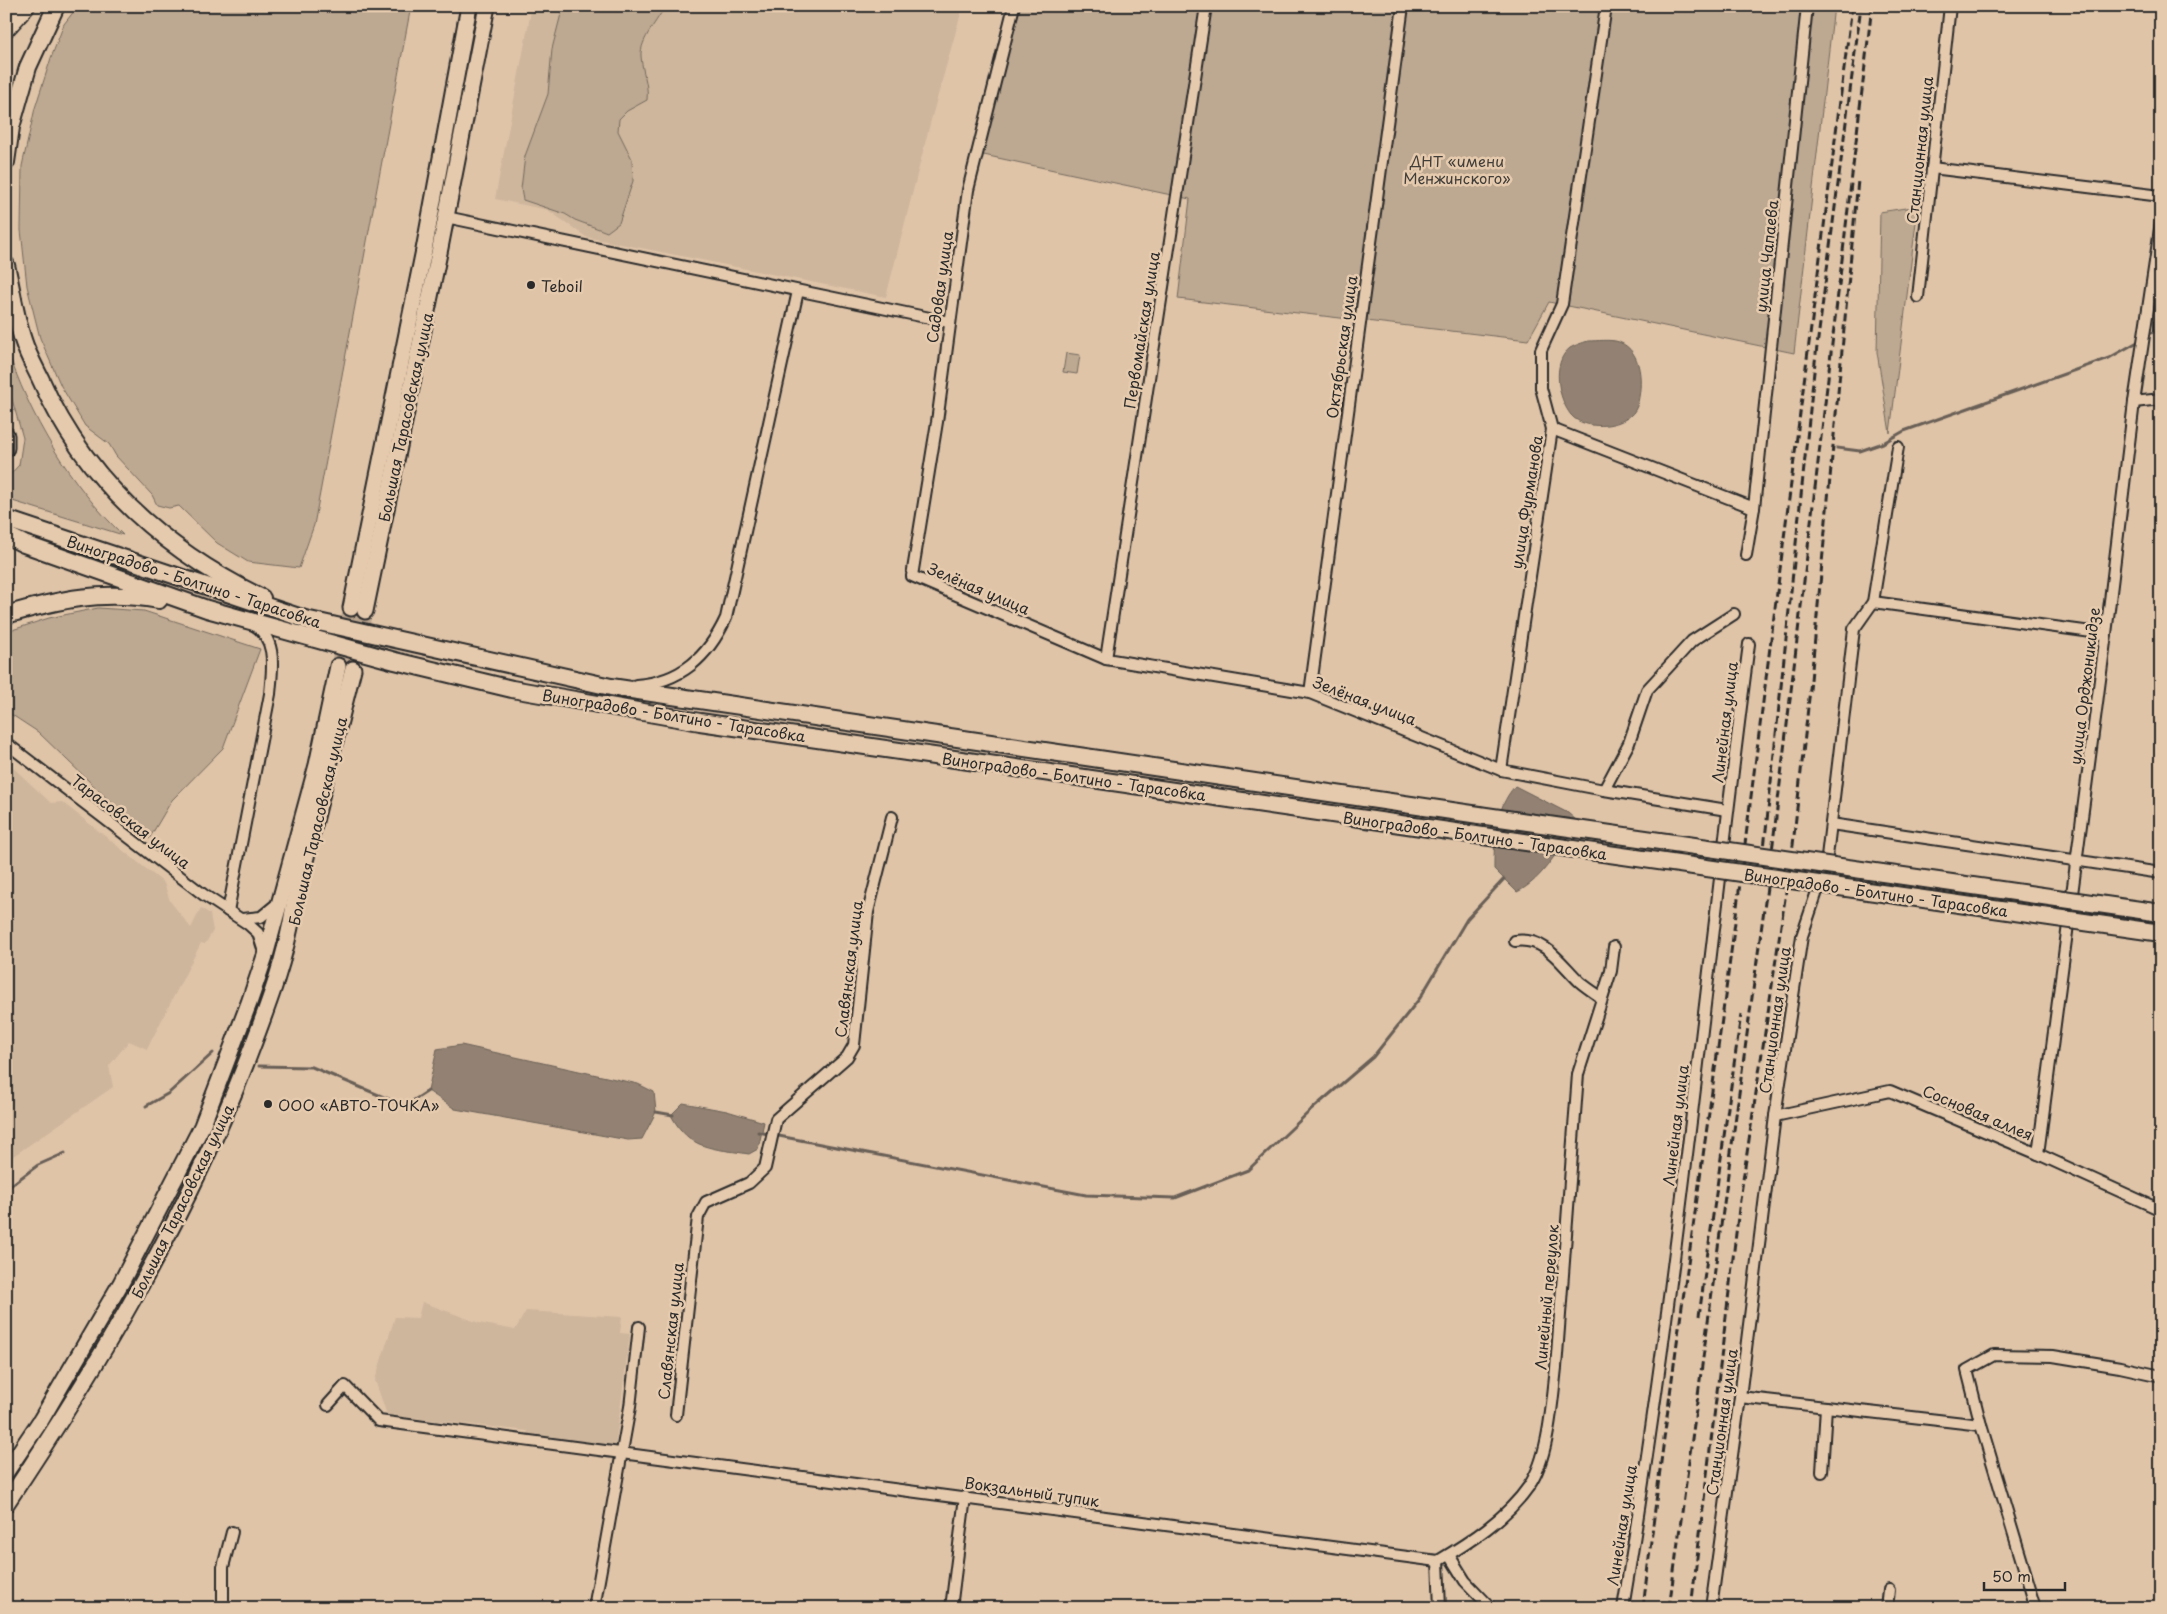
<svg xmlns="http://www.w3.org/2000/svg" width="2167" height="1614" viewBox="0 0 2167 1614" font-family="'Playpen Sans',sans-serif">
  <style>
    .built { fill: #ceb69c }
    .green { fill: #bda891; stroke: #746a5e }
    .water { fill: #938273; stroke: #695f56 }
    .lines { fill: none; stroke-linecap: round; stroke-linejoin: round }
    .stream { stroke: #695f56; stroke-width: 3 }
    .secondary-tunnel { stroke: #bba58f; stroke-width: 15; stroke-dasharray: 15 8; stroke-linecap: butt }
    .street-casing { stroke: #2b2b2b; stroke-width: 14 }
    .secondary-casing { stroke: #2b2b2b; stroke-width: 19 }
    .primary-casing { stroke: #2b2b2b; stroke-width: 20 }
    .highway-casing { stroke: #2b2b2b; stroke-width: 22 }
    .street { stroke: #e6caad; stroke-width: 10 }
    .secondary { stroke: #e6caad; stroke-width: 15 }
    .primary { stroke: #e6caad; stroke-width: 16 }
    .highway { stroke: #e6caad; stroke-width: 19 }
    .rail { stroke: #2b2b2b; stroke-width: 3; stroke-dasharray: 8 4; stroke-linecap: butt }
    .primary-bridge-casing { stroke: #2b2b2b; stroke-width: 20; stroke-linecap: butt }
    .primary-bridge { stroke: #e6caad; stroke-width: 16 }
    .poi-dot { fill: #2b2b2b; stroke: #e6caad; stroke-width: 2 }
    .labels { text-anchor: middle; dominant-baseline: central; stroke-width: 5; stroke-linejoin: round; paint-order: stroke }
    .street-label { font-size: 15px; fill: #2b2b2b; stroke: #e6caad }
    .park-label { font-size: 15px; fill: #413e3a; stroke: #e6caad }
    .poi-label { font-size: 15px; fill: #2b2b2b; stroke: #e6caad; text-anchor: start }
  </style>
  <rect width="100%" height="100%" fill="#dfc4a8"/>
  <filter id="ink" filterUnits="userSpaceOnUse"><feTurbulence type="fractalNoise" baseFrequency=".02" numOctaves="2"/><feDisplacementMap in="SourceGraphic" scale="10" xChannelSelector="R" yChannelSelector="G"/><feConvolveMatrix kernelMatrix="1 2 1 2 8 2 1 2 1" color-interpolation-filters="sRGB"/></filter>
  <g filter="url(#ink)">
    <g class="built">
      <polygon points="532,6 963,6 931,120 886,297 586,237 548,210 495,199"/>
      <polygon points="6,761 51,803 62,802 164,883 170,901 191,928 201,908 210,914 213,931 205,944 201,943 147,1049 129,1041 109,1066 113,1087 6,1161"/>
      <polygon points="422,1302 479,1323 515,1330 526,1311 622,1317 620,1333 630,1334 615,1449 527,1439 528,1431 387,1415 375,1380 395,1317 418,1318"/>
    </g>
    <g class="green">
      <polygon points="78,6 411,6 314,525 299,568 248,562 217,543 179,506 169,508 157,505 152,495 116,456 109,444 85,426 61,386 40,338 27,286 21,230 22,166 35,108 51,58 64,24"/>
      <path d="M563,6H665C658,21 640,39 641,56C642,72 649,84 647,100L627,111L619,119L618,131L632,159L633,181L619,223L607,232L575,220L565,214L523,200L521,189L525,156L548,94L552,49Z"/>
      <polygon points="1020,6 1834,6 1794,353 1549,302 1528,340 1178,299 1190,199 979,154"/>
      <polygon points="1918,206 1890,433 1877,352 1880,212"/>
      <path d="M6,346C30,417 69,484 123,535L6,499V479L19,465L23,438L11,396L6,391Z"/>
      <polygon points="1066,353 1080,355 1077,374 1063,372"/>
      <polygon points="98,608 144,611 260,649 223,748 172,800 149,839 38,732 6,711 6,632 49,618"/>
    </g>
    <g class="water">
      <path d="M1588,341C1597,341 1611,339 1619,342C1643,351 1643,385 1637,406C1630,428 1585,432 1571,415C1558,399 1551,362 1570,348C1575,345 1582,343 1588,341Z"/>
      <path d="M1515,786L1568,813L1576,820C1562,845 1543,880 1517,892L1494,869C1494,839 1495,809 1515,786Z"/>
      <polygon points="461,1045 638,1084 654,1092 656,1112 642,1139 628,1140 455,1109 428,1091 437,1049"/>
      <path d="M683,1103L727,1111L764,1122L758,1149L749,1154C713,1148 690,1151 671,1115Z"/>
    </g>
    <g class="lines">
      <g class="stream">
        <polyline points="2146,336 2161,328"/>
        <polyline points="1837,448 1860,451 1883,443 1904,431 2109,358 2141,340"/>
        <polyline points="259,1066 312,1067 405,1106 428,1091"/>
        <polyline points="146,1106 169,1093 213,1053"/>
        <polyline points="656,1112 673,1115"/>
        <polyline points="758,1132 1086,1195 1175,1198 1248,1170 1310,1111 1373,1057 1420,998 1467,919 1504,879"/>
        <polyline points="6,1189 38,1165 65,1153"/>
      </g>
      <g class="secondary-tunnel">
        <polyline points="338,666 351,608"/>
        <polyline points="353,669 365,611"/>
      </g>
      <g class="street-casing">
        <g id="street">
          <polyline points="1014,6 968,190 937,422 912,576 1106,659 1310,693 1501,770 1604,790 1727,810"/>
          <polyline points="1932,168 2161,196"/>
          <polyline points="446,217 949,322"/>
          <polyline points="1918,297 1950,6"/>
          <polyline points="2134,402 2161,399"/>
          <polyline points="1552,429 1754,508"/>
          <polyline points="1746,555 1754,508 1807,6"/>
          <polyline points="1873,602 2106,634"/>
          <polyline points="1106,659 1206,6"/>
          <path d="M636,685C681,682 708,657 726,618L798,291"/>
          <polyline points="1310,693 1403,6"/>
          <polyline points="6,743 204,895 248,924 258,933 264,952"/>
          <polyline points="1501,770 1552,429 1541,388 1541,350 1562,304 1606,6"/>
          <polyline points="1604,790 1629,743 1647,690 1692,641 1734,614"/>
          <polyline points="1831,824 2161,873"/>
          <path d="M228,911L270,694C272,669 278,640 254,625"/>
          <polyline points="242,919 261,917 278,903"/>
          <path d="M1515,941C1546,937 1560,963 1580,982C1587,988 1595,993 1602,998"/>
          <polyline points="1775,1116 1890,1091 2038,1154 2161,1210"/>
          <polyline points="2038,1154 2106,634 2134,402 2161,222"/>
          <polyline points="1740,1397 1981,1425"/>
          <polyline points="328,1405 345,1386 379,1421 1438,1561"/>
          <polyline points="676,1415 698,1217 706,1202 749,1183 765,1168 776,1119 847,1057 854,1045 868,912 892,817"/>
          <polyline points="1822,1472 1826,1407"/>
          <polyline points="1449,1555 1465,1581 1491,1608"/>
          <polyline points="223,1608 223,1567 232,1532"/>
          <polyline points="594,1608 630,1407 639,1327"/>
          <polyline points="951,1608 965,1497"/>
          <path d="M1440,1608L1438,1561C1470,1542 1507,1518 1529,1486C1549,1457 1552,1402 1556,1368L1578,1074L1611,971L1614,947"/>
          <path d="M1623,1608C1677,1288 1707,965 1749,644"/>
          <polyline points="1711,1608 1740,1397 1775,1116 1802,936 1826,865 1854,629 1873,602 1898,447"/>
          <polyline points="1887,1608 1889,1590"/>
          <polyline points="2036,1608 1981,1425 1967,1370 1994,1355 2053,1356 2120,1367 2161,1376"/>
        </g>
      </g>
      <g class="secondary-casing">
        <g id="secondary">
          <polyline points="6,435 6,448"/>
          <polyline points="351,608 424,250 469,6"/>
          <polyline points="365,611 439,253 487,6"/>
          <polyline points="6,1472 41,1420 121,1283 202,1126 249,1003 265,956 317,765 338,666"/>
          <path d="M6,1504C99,1365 185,1220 246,1063C266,1011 286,960 294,905L353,669"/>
        </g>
      </g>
      <g class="primary-casing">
        <g id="primary">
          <polyline points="6,162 11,127 28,67 56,6"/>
          <path d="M6,265C12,290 15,316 23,340C27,353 34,366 40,378C84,479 164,550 262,598"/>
          <polyline points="6,519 305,619 611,687 1479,815"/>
          <polyline points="6,535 24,544 207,609 395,661 512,689 700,722 1476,835"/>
          <path d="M6,615C60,599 102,590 159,600"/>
        </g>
      </g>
      <g class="highway-casing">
        <polyline id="highway" points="6,27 25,6"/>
      </g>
      <use href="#street" class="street"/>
      <use href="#secondary" class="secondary"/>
      <use href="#primary" class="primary"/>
      <use href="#highway" class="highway"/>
      <g class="rail">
        <polyline points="1762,868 1815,362 1861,6"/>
        <polyline points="1699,1316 1741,1014"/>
        <path d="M1643,1608C1673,1350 1714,1093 1746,836C1781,559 1817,283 1852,6"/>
        <polyline points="1669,1608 1773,843 1872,6"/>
        <polyline points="1691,1608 1740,1200 1793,845 1811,680 1858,180"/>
      </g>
      <g class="primary-bridge-casing">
        <g id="primary-bridge">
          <polyline points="1479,815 2161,913"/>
          <polyline points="1476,835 2161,933"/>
        </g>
      </g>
      <use href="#primary-bridge" class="primary-bridge"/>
    </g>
  </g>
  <g class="poi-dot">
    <circle cx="531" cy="285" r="5"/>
    <circle cx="268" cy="1104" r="5"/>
  </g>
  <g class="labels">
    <g class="street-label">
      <text transform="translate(1919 150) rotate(-84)">Станционная улица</text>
      <text transform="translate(1766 256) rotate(-84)">улица Чапаева</text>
      <text transform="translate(939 287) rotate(-82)">Садовая улица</text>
      <text transform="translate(1141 330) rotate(-81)">Первомайская улица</text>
      <text transform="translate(1341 347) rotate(-82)">Октябрьская улица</text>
      <text transform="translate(405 417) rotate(-78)">Большая Тарасовская улица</text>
      <text transform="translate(1526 502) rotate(-81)">улица Фурманова</text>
      <text transform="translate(194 581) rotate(18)">Виноградово - Болтино - Тарасовка</text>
      <text transform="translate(979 588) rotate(23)">Зелёная улица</text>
      <text transform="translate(2084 686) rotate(-83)">улица Орджоникидзе</text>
      <text transform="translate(1365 700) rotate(21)">Зелёная улица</text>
      <text transform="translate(674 715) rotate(9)">Виноградово - Болтино - Тарасовка</text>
      <text transform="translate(1724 722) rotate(-83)">Линейная улица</text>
      <text transform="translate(1074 776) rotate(8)">Виноградово - Болтино - Тарасовка</text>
      <text transform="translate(131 821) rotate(37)">Тарасовская улица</text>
      <text transform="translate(317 821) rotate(-77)">Большая Тарасовская улица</text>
      <text transform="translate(1475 835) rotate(8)">Виноградово - Болтино - Тарасовка</text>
      <text transform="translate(1876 892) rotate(8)">Виноградово - Болтино - Тарасовка</text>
      <text transform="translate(848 969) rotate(-83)">Славянская улица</text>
      <text transform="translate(1774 1020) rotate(-82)">Станционная улица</text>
      <text transform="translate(1978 1112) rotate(23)">Сосновая аллея</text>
      <text transform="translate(1675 1125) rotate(-83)">Линейная улица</text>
      <text transform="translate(182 1201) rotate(-64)">Большая Тарасовская улица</text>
      <text transform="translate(1546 1297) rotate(-85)">Линейный переулок</text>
      <text transform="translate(670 1331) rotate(-84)">Славянская улица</text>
      <text transform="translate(1721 1422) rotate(-82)">Станционная улица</text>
      <text transform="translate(1032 1491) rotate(8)">Вокзальный тупик</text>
      <text transform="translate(1621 1525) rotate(-81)">Линейная улица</text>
    </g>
    <g class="park-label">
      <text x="1457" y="160">ДНТ «имени<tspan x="1457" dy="17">Менжинского»</tspan></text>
    </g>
    <g class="poi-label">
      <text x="541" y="285">Teboil</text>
      <text x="278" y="1104">ООО «АВТО-ТОЧКА»</text>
    </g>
  </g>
  <rect width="2167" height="1614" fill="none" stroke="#e6caad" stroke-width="25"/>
  <rect x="12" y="12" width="2142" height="1589" fill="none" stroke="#2b2b2b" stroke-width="2" filter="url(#ink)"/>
  <path d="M1984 1582v8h81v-8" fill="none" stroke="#2b2b2b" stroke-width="2.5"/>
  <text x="1992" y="1582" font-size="15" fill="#2b2b2b" stroke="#e6caad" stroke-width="4" paint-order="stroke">50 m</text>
</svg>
